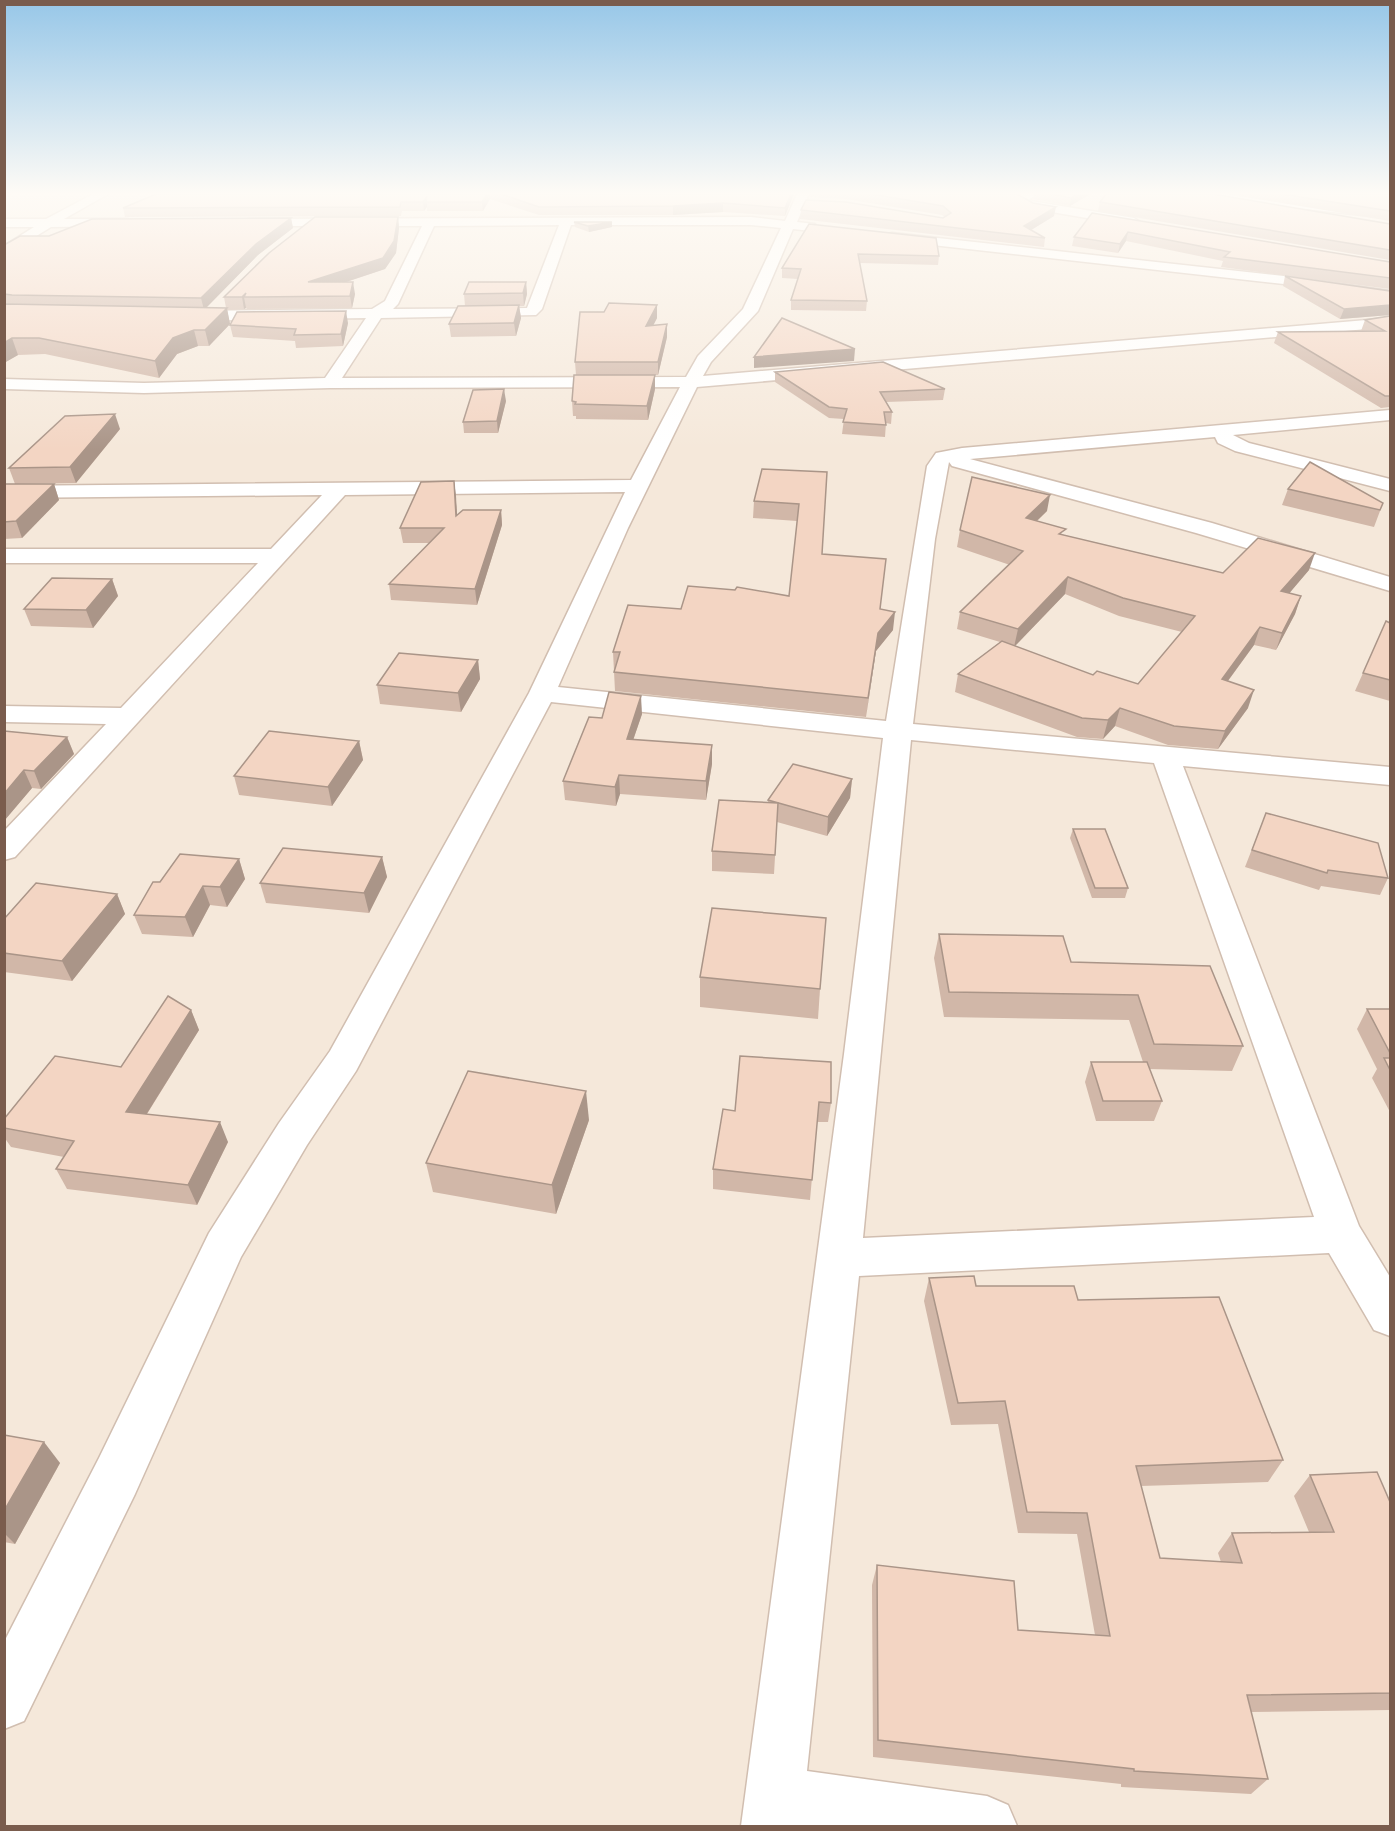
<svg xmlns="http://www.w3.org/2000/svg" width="1395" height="1831" viewBox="0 0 1395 1831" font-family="'Source Sans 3',sans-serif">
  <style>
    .residential { fill: #f5e8da }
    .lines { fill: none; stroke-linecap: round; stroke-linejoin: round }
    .street-casing { stroke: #d1beb0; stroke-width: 3 }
    .street { fill: #fff; fill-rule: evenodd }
    .wall { fill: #d1b7a8; fill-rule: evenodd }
    .shaded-wall { fill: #aa9588 }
    .building { fill: #f3d5c3; stroke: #aa9588; stroke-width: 1.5 }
  </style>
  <rect width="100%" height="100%" fill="#fdf6ec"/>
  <rect class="residential" x="5" y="194" width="1385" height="1632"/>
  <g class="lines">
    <g class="street-casing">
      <g id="street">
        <polygon points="93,194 108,194 64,219 127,219 131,220 131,226 51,227 4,256 4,246 34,227 4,227 4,219 46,219"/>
        <path d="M797,194H809L797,222L815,224L817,227L811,231L793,229L758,311L711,362L703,376L1390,318V327L697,387L628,528L558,687L886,721L927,466L936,453L962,448L1390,410V420L1233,435L1249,443L1390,479V491L1235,451L1218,443L1215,437L970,459L1212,523L1390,577V591L1196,533L952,466L949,462L935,539L913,724L1390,767V785L1183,766L1359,1226L1390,1277V1336L1374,1330L1329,1253L859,1276L807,1771L987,1796L1008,1805L1017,1826H741L844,1054L883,738L551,702L356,1071L307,1145L241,1257L135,1494L24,1721L4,1729V1642L99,1458L209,1233L279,1123L330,1051L529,693L625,492L345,495L15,857L4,860V831L106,724L4,722V706L121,708L258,563H4V549H271L322,495L4,498V486L631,480L680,387L330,388L144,393L4,389V379L144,383L325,378L366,318L183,321L175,316L183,311L372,309L385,301L422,226H244L242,223L248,219L751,217L785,221ZM559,225L527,308L393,309L398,304L434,226ZM571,225H751L781,228L743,309L698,356L686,377L342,378L381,318L536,315L542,309ZM911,740L1154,763L1314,1217L863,1238Z"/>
        <polygon points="1022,194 1036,194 1029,200 1031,201 1134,218 1140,222 1134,226 1028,208 1015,200"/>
        <polygon points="1185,194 1227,194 1390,210 1390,218 1191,197"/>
        <polygon points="892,233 1302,278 1390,291 1390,299 1302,286 887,240 887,234"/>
      </g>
    </g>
    <use href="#street" class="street"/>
  </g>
  <g class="wall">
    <polygon points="156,194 794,194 785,216 723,212 673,215 539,215 490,199 483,211 427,211 427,207 424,211 402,211 401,216 125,217 123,208"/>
    <polygon points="810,194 1019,194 1018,195 1054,216 1031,230 1045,238 1044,247 800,219 801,210 943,218 945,217 942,215 846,199 810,197"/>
    <polygon points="1034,194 1090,194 1070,206 1033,199"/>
    <polygon points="1227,194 1390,194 1390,222 1390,221"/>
    <polygon points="1100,202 1390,224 1390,260 1098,211"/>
    <polygon points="1092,213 1390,262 1390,290 1390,289 1221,267 1223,261 1126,241 1118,253 1072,246 1074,237"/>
    <polygon points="398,217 399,228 396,253 385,269 346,282 355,294 352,308 247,309 246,308 244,309 227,310 230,324 209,346 198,346 177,354 159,378 45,354 18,355 4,363 4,245 49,236 291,218 293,228 258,255 206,308 226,308 224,297"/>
    <polygon points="574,222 612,227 589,232 575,227"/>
    <polygon points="809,224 939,256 938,265 860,263 867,301 866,311 791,310 791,300 798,279 782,278 782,268"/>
    <polygon points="1285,276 1390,291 1390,407 1381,408 1274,343 1278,332 1362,331 1361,331 1365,320 1390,316 1390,315 1340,319 1283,286"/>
    <polygon points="526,282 527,294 524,306 519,306 521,318 516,336 451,337 449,324 465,306 464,294"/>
    <polygon points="657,305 657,318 653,325 667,337 658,375 576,375 575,362 604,312"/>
    <polygon points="348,323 343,346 296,348 295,341 233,337 230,325"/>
    <polygon points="775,372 945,389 943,400 886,402 892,412 891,424 886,423 885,437 842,434 844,419 829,418 775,382"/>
    <polygon points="655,375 655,389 648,420 576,419 576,416 573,416 572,401"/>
    <polygon points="506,401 498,433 464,433 463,422"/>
    <polygon points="120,429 76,483 15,484 9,468"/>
    <polygon points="827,472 822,554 880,609 893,630 876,651 866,717 615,691 613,652 681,609 789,596 797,521 753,518 754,501"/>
    <polygon points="454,481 457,515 501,510 502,525 477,605 391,600 389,584 429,543 403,543 400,528"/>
    <polygon points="4,484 54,484 59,500 22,538 4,539"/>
    <polygon points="1288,489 1383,503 1374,527 1282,505"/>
    <path d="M1047,511L1037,521L1064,535L1223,573L1309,570L1289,593L1301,596L1295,614L1276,650L1254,645L1228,681L1248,708L1218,749L1168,745L1115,726L1103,739L1077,737L955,692L958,674L1000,642L957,629L960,612L1010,565L957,547L960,530ZM1065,594L1119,616L1182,632L1138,684L1093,675L1015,646Z"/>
    <polygon points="112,579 118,596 93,628 31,626 24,609"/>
    <polygon points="1390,623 1390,701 1355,691 1363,673"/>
    <polygon points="478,660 480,679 461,712 380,704 377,685"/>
    <polygon points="642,714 633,740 712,764 706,800 620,794 616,806 565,800 563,781 602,718"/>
    <polygon points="4,731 67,737 74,754 41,789 32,788 4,821"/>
    <polygon points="359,741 363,760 332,806 239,795 234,776"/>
    <polygon points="852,779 850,798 827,836 777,822 774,874 712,871 712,851 768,803 768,800"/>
    <polygon points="1266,813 1388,878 1380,895 1321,886 1319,890 1245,867"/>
    <polygon points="1073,829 1128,888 1125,898 1092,898 1070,838"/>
    <polygon points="382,857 387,877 369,913 266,903 260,883"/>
    <polygon points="239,859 245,879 227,907 210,905 193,937 142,934 134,915 160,882"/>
    <polygon points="117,894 125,914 72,981 4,972 4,919"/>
    <polygon points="939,934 1071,962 1243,1046 1232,1071 1149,1069 1162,1101 1154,1121 1096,1121 1085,1082 1091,1062 1143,1062 1129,1020 944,1017 934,958"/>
    <polygon points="700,977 820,989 818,1019 700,1007"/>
    <polygon points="1367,1009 1390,1009 1390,1112 1372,1078 1377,1069 1357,1029"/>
    <polygon points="191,1010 199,1030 147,1114 228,1142 197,1205 67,1189 56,1169 64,1157 11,1147 4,1137 4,1119 121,1067"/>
    <polygon points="740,1056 831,1103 828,1122 817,1122 810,1200 713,1189 713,1169 735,1111"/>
    <polygon points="589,1120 556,1214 433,1192 426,1163"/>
    <polygon points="929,1278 976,1286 1078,1300 1283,1460 1268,1482 1141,1486 1160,1558 1221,1562 1218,1553 1232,1533 1309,1532 1294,1496 1310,1475 1390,1502 1390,1710 1251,1712 1268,1779 1251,1794 1121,1787 1121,1784 873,1757 872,1585 877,1565 1018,1630 1095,1635 1077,1534 1018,1533 998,1424 951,1425 924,1301"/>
    <polygon points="4,1435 60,1463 15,1544 4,1542"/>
  </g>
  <g class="shaded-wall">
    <polygon points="487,194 490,194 490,199 483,211 482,202"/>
    <polygon points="791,194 794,194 785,216 785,208"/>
    <polygon points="1077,194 1090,194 1070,206 1071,198"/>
    <polygon points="427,196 427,207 424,211 423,202"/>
    <polygon points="723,203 723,212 673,215 673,206"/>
    <polygon points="1056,207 1054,216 1023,235 1024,226"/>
    <polygon points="398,217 399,228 396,253 385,269 310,294 308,282"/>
    <polygon points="291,218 293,228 258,255 204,310 201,298 256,244"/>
    <polygon points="612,222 612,227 589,232 588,226"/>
    <polygon points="1128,232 1126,241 1118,253 1120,244"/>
    <polygon points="353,282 355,294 352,308 350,296"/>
    <polygon points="526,282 527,294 524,306 523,293"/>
    <polygon points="246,293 244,297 246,308 244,309 242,297"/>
    <polygon points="519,305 521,318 516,336 514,323"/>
    <polygon points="657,305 657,318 647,338 646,326"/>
    <polygon points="1390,305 1390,315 1340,319 1344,309"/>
    <polygon points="227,308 230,324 209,346 205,330"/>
    <polygon points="346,311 348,323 343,346 341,334"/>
    <polygon points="667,324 667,337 658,375 658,362"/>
    <polygon points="194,330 198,346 177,354 159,378 155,361 173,338"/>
    <polygon points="12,338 18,355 4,363 4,343"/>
    <polygon points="855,349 854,361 754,368 754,357"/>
    <polygon points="655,375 655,389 648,420 647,406"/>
    <polygon points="504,389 506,401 498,433 497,421"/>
    <polygon points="115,414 120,429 76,483 70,467"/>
    <polygon points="454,481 456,496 458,532 456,516"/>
    <polygon points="54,484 59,500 22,538 16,521"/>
    <polygon points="1050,495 1047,511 1023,534 1026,518"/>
    <polygon points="501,510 502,525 477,605 475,589"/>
    <polygon points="1315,553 1309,570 1276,609 1281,591"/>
    <polygon points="1068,577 1065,594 1014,647 1018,629"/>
    <polygon points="112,579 118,596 93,628 86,610"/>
    <polygon points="1301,596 1295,614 1276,650 1282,633"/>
    <polygon points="895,612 893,630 876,651 866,717 878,633"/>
    <polygon points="1260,627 1254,645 1216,697 1222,679"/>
    <polygon points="478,660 480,679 461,712 458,693"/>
    <polygon points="1254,690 1248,708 1218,749 1225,731"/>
    <polygon points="641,696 642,714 627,758 627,739"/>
    <polygon points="1120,708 1115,726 1103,739 1108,720"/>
    <polygon points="67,737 74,754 41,789 34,771"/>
    <polygon points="359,741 363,760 332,806 328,787"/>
    <polygon points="712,745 712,764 706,800 706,781"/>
    <polygon points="24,770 32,788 4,821 4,794"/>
    <polygon points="619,775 620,794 616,806 615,787"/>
    <polygon points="852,779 850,798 827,836 828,817"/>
    <polygon points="382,857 387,877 369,913 364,893"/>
    <polygon points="239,859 245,879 227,907 220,887"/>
    <polygon points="203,886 210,905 193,937 185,917"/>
    <polygon points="117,894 125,914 72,981 62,961"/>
    <polygon points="191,1010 199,1030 136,1131 126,1112"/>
    <polygon points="586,1091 589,1120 556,1214 552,1185"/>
    <polygon points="220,1122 228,1142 197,1205 188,1185"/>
    <polygon points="44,1442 60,1463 15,1544 4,1533 4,1511"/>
  </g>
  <g class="building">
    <polygon points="156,194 487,194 482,202 426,202 427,196 423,202 401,202 400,207 123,208"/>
    <polygon points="501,194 791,194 785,208 723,203 673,206 539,207"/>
    <polygon points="871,194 1017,194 1033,203 1056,207 1024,226 1045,238 801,210 806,200 846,202 943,218 951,213 943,206"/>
    <polygon points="1052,194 1077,194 1071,198"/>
    <polygon points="1106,194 1213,194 1390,224 1390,250 1100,202"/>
    <polygon points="1282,194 1390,194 1390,211"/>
    <polygon points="1092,213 1390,262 1390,278 1224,257 1230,252 1128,232 1120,244 1074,237"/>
    <polygon points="315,217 398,217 394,241 383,258 308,282 353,282 350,296 244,297 246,293 242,297 224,297 269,253"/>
    <polygon points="291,218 256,244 201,298 12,295 4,294 4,245 20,236 49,236 92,219"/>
    <polygon points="574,222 612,222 588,226"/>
    <polygon points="809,224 936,238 939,256 858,254 867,301 791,300 801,269 782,268"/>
    <polygon points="1285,276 1390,291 1390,305 1344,309"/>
    <polygon points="469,282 526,282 523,293 464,294"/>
    <polygon points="609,303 657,305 646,326 667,324 658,362 575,362 580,312 604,312"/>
    <polygon points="4,304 227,308 205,330 194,330 173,338 155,361 39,338 12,338 4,343"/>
    <polygon points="519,305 514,323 449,324 458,306"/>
    <polygon points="346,311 341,334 294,335 296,329 230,325 237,312"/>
    <polygon points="1390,316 1390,396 1385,396 1278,332 1385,331 1365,320"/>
    <polygon points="782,318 855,349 754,357"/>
    <polygon points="883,362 945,389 880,392 892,412 884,412 886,425 843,422 847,409 829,407 775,372"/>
    <polygon points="574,375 655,375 647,406 575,404 576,402 572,401"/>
    <polygon points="504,389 497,421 463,422 473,390"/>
    <polygon points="115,414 70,467 9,468 65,416"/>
    <polygon points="1310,462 1383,503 1380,510 1288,489"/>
    <polygon points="762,469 827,472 822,554 886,559 880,609 895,612 878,633 868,698 614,672 620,652 613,652 628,605 681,609 688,586 735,590 737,587 789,596 799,504 754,501"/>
    <polygon points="972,477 1050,495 1026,518 1066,529 1059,534 1223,573 1258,538 1315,553 1281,591 1301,596 1282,633 1260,627 1222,679 1254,690 1225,731 1174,726 1120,708 1108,720 1082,718 958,674 1002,641 1093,675 1097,671 1138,684 1195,616 1123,598 1068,577 1018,629 960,612 1023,551 960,530"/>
    <polygon points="454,481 456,516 463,510 501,510 475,589 389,584 444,528 400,528 421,482"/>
    <polygon points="4,484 54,484 16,521 4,522"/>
    <polygon points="52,578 112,579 86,610 24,609"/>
    <polygon points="1386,621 1390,623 1390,680 1363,673"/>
    <polygon points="399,653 478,660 458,693 377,685"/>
    <polygon points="609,692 641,696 627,739 712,745 706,781 619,775 615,787 563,781 589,717 602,718"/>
    <polygon points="4,731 67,737 34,771 24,770 4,794"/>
    <polygon points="269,731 359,741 328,787 234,776"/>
    <polygon points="793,764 852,779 828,817 768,800"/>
    <polygon points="719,800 778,803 775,855 712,851"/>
    <polygon points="1266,813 1378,843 1388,878 1328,870 1327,873 1252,850"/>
    <polygon points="1073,829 1105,829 1128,888 1095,888"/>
    <polygon points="283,848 382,857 364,893 260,883"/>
    <polygon points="180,854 239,859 220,887 203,886 185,917 134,915 153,882 160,882"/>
    <polygon points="36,883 117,894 62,961 4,953 4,919"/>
    <polygon points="712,908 826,918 820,989 700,977"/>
    <polygon points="939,934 1063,936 1071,962 1210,966 1243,1046 1154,1044 1138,995 949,992"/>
    <polygon points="168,996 191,1010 126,1112 220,1122 188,1185 56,1169 74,1141 4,1128 4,1119 55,1056 121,1067"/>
    <polygon points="1367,1009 1390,1009 1390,1053"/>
    <polygon points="740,1056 831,1062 831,1103 819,1102 812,1180 713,1169 723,1109 735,1111"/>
    <polygon points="1384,1058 1390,1058 1390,1070"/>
    <polygon points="1091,1062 1147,1062 1162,1101 1103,1101"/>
    <polygon points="468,1071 586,1091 552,1185 426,1163"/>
    <polygon points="974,1276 976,1286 1074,1286 1078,1300 1219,1297 1283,1460 1136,1466 1160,1558 1242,1563 1232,1533 1334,1532 1310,1475 1377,1472 1390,1502 1390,1693 1247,1695 1268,1779 1134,1771 1134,1769 878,1740 877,1565 1014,1581 1018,1630 1110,1636 1087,1513 1027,1512 1005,1401 958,1403 929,1278"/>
    <polygon points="4,1435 44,1442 4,1511"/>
  </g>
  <linearGradient id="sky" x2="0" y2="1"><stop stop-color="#97c7e8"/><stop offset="0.43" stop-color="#fefbf6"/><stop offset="1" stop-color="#fefbf6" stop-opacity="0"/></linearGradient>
  <rect width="1395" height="450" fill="url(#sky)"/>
  <rect width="1395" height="1831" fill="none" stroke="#7a5c4d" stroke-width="12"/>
</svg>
